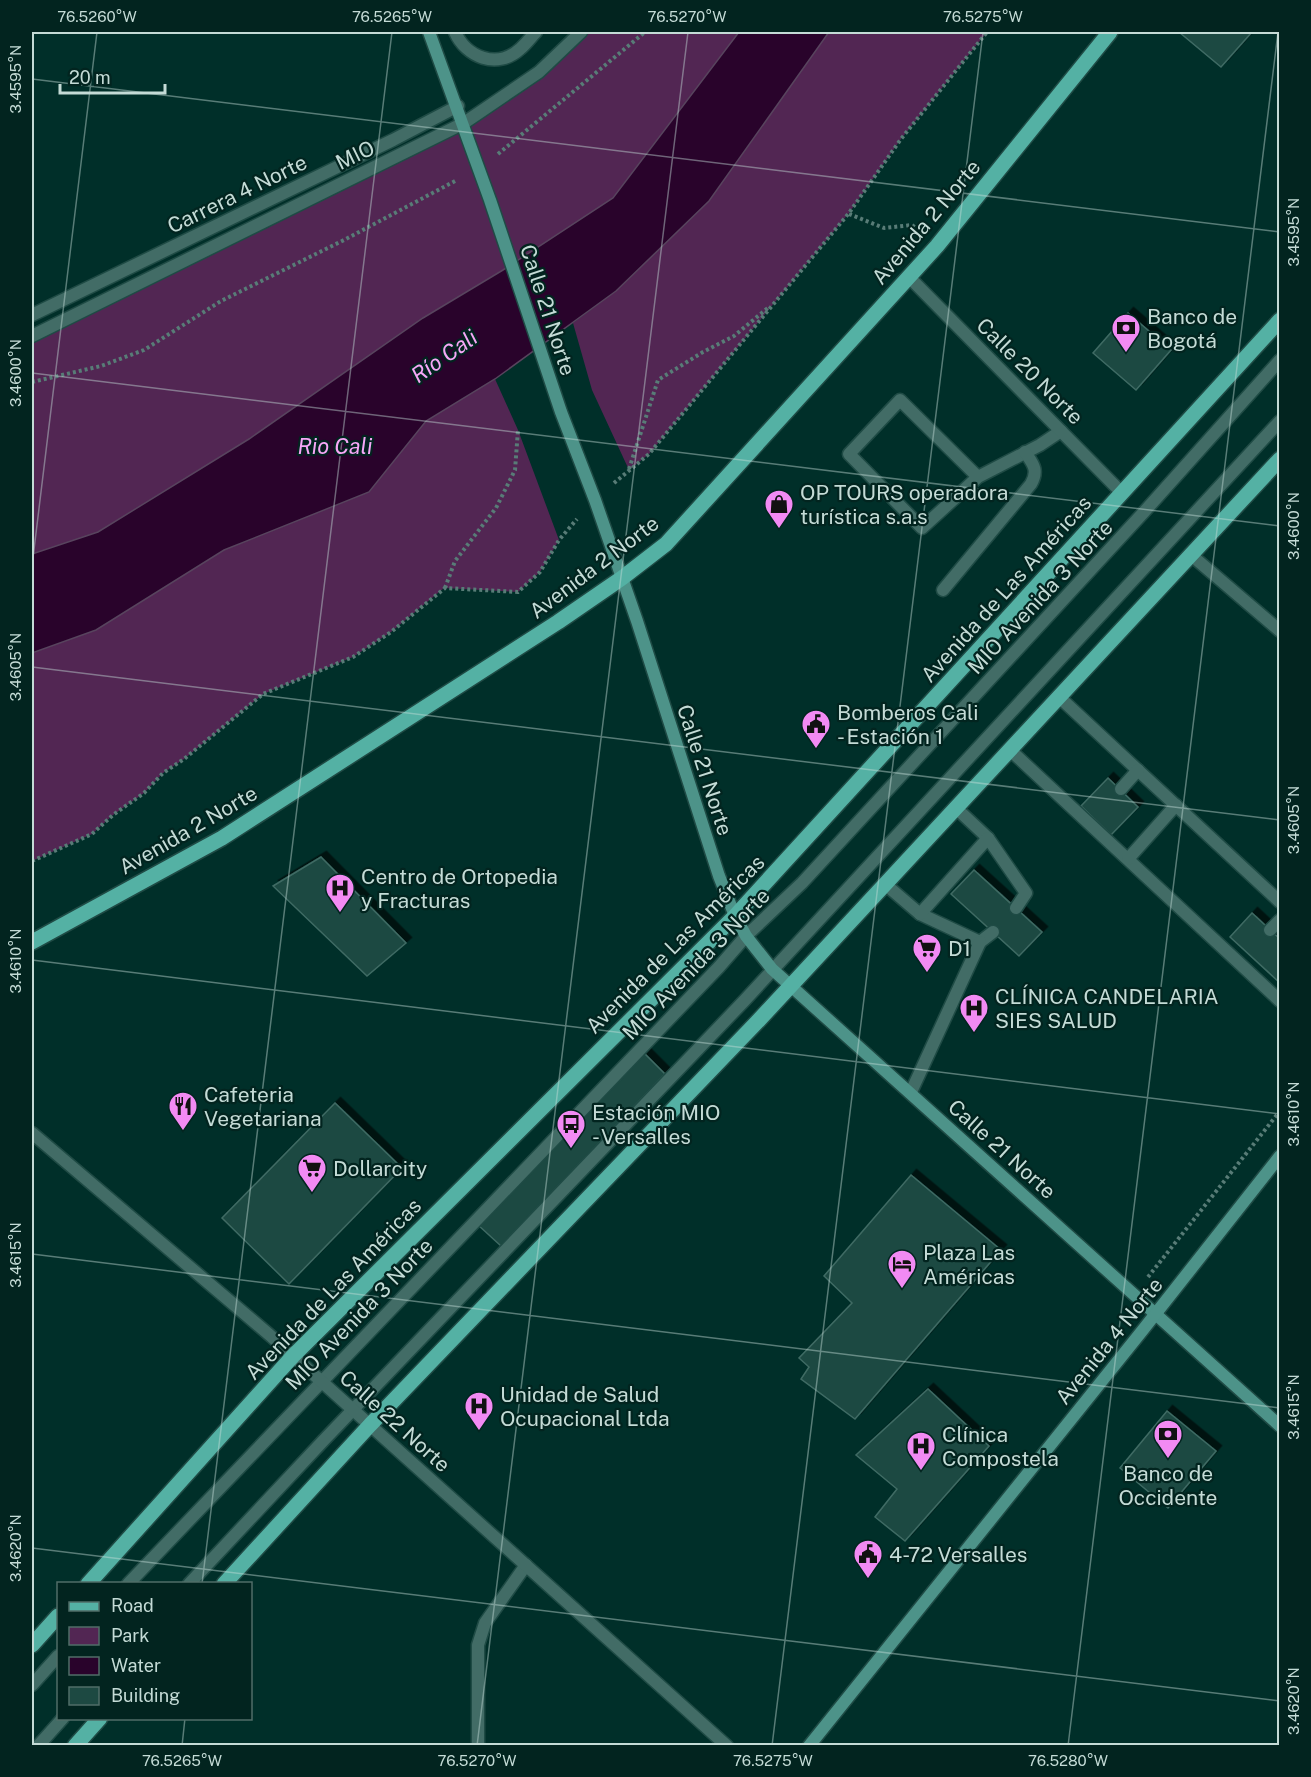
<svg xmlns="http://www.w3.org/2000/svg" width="1311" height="1777" viewBox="0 0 1311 1777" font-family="'Public Sans',sans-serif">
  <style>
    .green { fill: #522653 }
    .water { fill: #29032b; stroke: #58445e; stroke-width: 1.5 }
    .building { fill: #1d4942; stroke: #3f6b64; stroke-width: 1.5; filter: url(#shadow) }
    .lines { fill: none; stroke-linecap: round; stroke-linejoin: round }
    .lane-casing { stroke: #1f4b45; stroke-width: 15 }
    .street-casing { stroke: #1f4b45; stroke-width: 15 }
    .secondary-casing { stroke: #1f4b45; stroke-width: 15 }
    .primary-casing { stroke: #1f4b45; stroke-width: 18 }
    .path { stroke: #587c77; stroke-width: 4; stroke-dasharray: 3 3; stroke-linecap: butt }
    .lane { stroke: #426c66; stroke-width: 12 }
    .street { stroke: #426c66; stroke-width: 12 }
    .secondary { stroke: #4d9389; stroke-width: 12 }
    .primary { stroke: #54b1a4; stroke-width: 15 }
    .ticks { fill: none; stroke: #c4dbd6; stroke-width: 1.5; stroke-opacity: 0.45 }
    .labels { text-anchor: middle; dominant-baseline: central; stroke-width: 4.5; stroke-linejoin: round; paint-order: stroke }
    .street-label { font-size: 21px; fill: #c4dbd6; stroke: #02241f }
    .poi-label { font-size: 21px; fill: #c4dbd6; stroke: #02241f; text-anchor: start }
    .water-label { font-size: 22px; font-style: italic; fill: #f6a7f7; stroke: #02241f }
    .neatline { fill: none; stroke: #c4dbd6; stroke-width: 2 }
    .ticks-label { font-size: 15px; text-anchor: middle; fill: #c4dbd6 }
  </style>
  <defs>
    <filter id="shadow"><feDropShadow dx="5.5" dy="-5.5" stdDeviation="0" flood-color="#0009"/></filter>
  </defs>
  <rect width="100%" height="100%" fill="#002f29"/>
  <g class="green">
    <polygon points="581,32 739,32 613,198 503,270 423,318 249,439 98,532 32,554 32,336 464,123"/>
    <polygon points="829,32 987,32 901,139 849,213 649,454 629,470 592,390 573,323 616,291 709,201"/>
    <polygon points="495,379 518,430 559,540 540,572 518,592 444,588 391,632 353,657 263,694 184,759 163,773 144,793 113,815 92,834 32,861 32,653 96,630 224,550 369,492 426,421"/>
  </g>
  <polygon class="water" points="739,32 829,32 709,201 616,291 495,379 426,421 369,492 224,550 96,630 32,653 32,554 98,532 249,439 423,318 503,270 613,198"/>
  <g class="building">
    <polygon points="1179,32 1252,32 1221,67"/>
    <polygon points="1128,313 1171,350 1136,390 1093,353"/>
    <polygon points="1108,778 1138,807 1111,835 1081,806"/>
    <polygon points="321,857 406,943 367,976 273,886"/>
    <polygon points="974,870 1042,932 1019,956 951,894"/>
    <polygon points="1252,913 1280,939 1280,983 1230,937"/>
    <polygon points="642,1051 665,1074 501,1246 477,1224"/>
    <polygon points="335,1103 402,1168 289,1284 222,1218"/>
    <polygon points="911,1175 1001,1250 855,1419 801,1379 809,1367 799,1358 852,1303 824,1276"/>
    <polygon points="928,1389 989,1446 905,1541 875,1517 897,1489 856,1455"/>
    <polygon points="1167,1411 1216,1451 1168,1508 1120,1468"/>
  </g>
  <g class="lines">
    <g class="lane-casing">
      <g id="lane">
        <path d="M455,32C466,57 497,70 520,49C526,44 531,37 536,32"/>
        <polyline points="32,336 464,123 539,72 581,32"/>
        <polyline points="978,477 900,400 849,454 922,528 978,477 1040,445 1061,431"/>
        <path d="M943,590L1031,484C1039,470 1033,464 1025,452"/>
        <polyline points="1058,696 1280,902"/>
        <polyline points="1009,749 1280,1001"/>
        <polyline points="1121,789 1138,770"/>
        <polyline points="955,807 988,838 1026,893 1016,908"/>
        <polyline points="1128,859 1176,805"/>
        <polyline points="885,884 920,914 980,942 993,932"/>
        <polyline points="920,914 988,838"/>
        <polyline points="1270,930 1280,920"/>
        <polyline points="911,1092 980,942"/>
        <polyline points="128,1584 719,967 746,936 802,883 1144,512 1280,360"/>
        <polyline points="189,1584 323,1441 744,1001 1280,421"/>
        <polyline points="32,1685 58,1656"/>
        <polyline points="38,1746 63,1718"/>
        <polyline points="478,1746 478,1645 485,1623 526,1565"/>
      </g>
    </g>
    <g class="street-casing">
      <g id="street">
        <polyline points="909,277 1122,493"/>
        <polyline points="32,315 393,140 458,106"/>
        <polyline points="1190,554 1280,631"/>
        <polyline points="32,1133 272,1337 727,1746"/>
      </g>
    </g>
    <g class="secondary-casing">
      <g id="secondary">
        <polyline points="429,32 490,200 561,412 595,500 637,621 719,876 735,916 746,936 772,969 1280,1426"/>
        <polyline points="809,1746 1142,1331 1280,1156"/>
      </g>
    </g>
    <g class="primary-casing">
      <g id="primary">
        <polyline points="32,942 222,838 558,622 622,578 666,544 937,246 1110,32"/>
        <polyline points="88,1584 293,1356 735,916 1280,320"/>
        <polyline points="224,1584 370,1425 759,1020 1280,459"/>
        <polyline points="32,1645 58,1616"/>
        <polyline points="75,1746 100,1718"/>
      </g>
    </g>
    <g class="path">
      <polyline points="498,154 645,32"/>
      <polyline points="849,214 884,228 912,225 918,230"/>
      <polyline points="32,382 101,366 144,350 221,301 344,240 457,180"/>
      <polyline points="629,469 658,380 703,352 734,336 769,307"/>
      <polyline points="614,483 649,454 849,213 901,139 987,32"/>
      <polyline points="445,588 455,561 496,508 515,470 518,430"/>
      <polyline points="32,861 92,834 113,815 144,793 163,773 184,759 263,694 353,657 391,632 445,588 518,592 540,572 559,540 577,519"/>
      <polyline points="1148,1277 1280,1111"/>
    </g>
    <use href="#lane" class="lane"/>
    <use href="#street" class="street"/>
    <use href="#secondary" class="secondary"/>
    <use href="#primary" class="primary"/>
  </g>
  <path class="ticks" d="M32,79L1280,232M32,373L1280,526M32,566L97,32M32,667L1280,820M32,960L1280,1114M32,1254L1280,1408M32,1548L1280,1701M202,1584L392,32M182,1746L185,1718M477,1746L688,32M772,1746L983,32M1068,1746L1278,32"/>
  <defs>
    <g id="bank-pin" transform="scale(1.5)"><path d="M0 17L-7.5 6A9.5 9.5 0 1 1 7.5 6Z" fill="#f28af3" stroke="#02241f"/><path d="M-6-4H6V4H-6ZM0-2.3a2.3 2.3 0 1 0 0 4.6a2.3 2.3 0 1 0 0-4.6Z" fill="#111"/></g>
    <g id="shop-pin" transform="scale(1.5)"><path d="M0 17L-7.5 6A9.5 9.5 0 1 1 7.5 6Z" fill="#f28af3" stroke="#02241f"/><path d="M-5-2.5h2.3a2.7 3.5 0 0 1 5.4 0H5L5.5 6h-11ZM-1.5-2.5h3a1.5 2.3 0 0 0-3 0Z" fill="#111"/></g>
    <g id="civic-pin" transform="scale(1.5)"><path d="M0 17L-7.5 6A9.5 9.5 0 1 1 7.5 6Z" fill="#f28af3" stroke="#02241f"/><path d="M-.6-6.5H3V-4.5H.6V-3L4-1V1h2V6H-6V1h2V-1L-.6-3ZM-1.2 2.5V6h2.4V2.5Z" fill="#111"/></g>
    <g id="hospital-pin" transform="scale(1.5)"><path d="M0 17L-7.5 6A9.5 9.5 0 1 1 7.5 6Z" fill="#f28af3" stroke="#02241f"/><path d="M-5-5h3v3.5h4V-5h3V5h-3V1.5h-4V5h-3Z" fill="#111"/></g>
    <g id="supermarket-pin" transform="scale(1.5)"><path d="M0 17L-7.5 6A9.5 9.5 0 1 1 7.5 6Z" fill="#f28af3" stroke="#02241f"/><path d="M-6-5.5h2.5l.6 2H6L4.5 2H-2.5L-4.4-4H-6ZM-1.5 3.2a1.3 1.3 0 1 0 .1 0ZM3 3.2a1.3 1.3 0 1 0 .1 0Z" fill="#111"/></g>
    <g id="restaurant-pin" transform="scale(1.5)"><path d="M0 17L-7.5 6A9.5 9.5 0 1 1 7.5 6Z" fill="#f28af3" stroke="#02241f"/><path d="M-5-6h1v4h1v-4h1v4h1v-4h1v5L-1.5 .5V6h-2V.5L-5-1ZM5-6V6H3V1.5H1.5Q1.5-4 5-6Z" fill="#111"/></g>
    <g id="bus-pin" transform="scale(1.5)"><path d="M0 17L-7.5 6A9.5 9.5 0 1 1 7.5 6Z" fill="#f28af3" stroke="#02241f"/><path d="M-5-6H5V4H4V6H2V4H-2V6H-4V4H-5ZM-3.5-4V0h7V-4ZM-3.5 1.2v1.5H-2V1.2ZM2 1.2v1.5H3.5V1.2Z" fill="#111"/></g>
    <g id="hotel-pin" transform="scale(1.5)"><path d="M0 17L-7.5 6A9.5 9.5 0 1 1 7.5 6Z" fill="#f28af3" stroke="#02241f"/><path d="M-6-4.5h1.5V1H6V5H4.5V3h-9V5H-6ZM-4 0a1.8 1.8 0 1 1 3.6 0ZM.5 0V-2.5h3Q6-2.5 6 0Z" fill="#111"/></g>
  </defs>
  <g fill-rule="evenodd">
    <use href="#bank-pin" x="1126" y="328"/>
    <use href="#shop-pin" x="779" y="504"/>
    <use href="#civic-pin" x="816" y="724"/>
    <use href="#hospital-pin" x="340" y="888"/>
    <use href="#supermarket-pin" x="927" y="948"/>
    <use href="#hospital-pin" x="974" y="1008"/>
    <use href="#restaurant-pin" x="183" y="1106"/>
    <use href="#bus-pin" x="571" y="1124"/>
    <use href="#supermarket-pin" x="312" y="1168"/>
    <use href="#hotel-pin" x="902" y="1264"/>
    <use href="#hospital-pin" x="479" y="1406"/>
    <use href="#bank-pin" x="1168" y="1434"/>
    <use href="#hospital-pin" x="921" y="1446"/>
    <use href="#civic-pin" x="868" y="1554"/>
  </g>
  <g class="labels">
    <g class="street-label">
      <text transform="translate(355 155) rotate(-26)">MIO</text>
      <text transform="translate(237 194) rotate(-26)">Carrera 4 Norte</text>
      <text transform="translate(926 222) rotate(-50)">Avenida 2 Norte</text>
      <text transform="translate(548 310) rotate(72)">Calle 21 Norte</text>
      <text transform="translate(1030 371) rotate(45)">Calle 20 Norte</text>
      <text transform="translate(594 567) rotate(-37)">Avenida 2 Norte</text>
      <text transform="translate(1006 589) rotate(-48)">Avenida de Las Américas</text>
      <text transform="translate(1040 597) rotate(-47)">MIO Avenida 3 Norte</text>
      <text transform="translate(705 770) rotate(72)">Calle 21 Norte</text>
      <text transform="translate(188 830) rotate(-30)">Avenida 2 Norte</text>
      <text transform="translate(675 944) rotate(-45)">Avenida de Las Américas</text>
      <text transform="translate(696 964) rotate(-46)">MIO Avenida 3 Norte</text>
      <text transform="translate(1002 1149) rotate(42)">Calle 21 Norte</text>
      <text transform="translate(333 1289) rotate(-46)">Avenida de Las Américas</text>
      <text transform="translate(359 1314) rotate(-46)">MIO Avenida 3 Norte</text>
      <text transform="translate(1109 1341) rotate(-51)">Avenida 4 Norte</text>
      <text transform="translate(395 1421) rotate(42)">Calle 22 Norte</text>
    </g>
    <g class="poi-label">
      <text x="1147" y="316">Banco de<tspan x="1147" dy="24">Bogotá</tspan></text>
      <text x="800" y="492">OP TOURS operadora<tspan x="800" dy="24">turística s.a.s</tspan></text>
      <text x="837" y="712">Bomberos Cali<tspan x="837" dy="24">- Estación 1</tspan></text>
      <text x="361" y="876">Centro de Ortopedia<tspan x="361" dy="24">y Fracturas</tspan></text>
      <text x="948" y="948">D1</text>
      <text x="995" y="996">CLÍNICA CANDELARIA<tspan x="995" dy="24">SIES SALUD</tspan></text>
      <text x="204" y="1094">Cafeteria<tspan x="204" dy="24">Vegetariana</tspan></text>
      <text x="592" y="1112">Estación MIO<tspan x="592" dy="24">- Versalles</tspan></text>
      <text x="333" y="1168">Dollarcity</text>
      <text x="923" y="1252">Plaza Las<tspan x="923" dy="24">Américas</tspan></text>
      <text x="500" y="1394">Unidad de Salud<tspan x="500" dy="24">Ocupacional Ltda</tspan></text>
      <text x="942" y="1434">Clínica<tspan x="942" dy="24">Compostela</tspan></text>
      <text x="1168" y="1473" text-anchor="middle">Banco de<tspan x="1168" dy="24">Occidente</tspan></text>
      <text x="889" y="1554">4-72 Versalles</text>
    </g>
    <g class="water-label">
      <text transform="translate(444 356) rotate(-35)">Río Cali</text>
      <text x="335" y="446">Rio Cali</text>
    </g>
  </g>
  <rect width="1311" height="1777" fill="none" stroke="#02241f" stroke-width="66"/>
  <rect x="57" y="1582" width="195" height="138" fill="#02241f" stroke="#506d68" stroke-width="1.5"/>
  <rect x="69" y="1602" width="30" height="9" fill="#54b1a4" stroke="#506d68" stroke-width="1.5"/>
  <text x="111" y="1612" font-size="18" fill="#c4dbd6">Road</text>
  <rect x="69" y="1627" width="30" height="18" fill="#522653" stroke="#506d68" stroke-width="1.5"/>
  <text x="111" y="1642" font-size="18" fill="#c4dbd6">Park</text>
  <rect x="69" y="1657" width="30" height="18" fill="#29032b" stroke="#506d68" stroke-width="1.5"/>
  <text x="111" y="1672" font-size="18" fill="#c4dbd6">Water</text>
  <rect x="69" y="1687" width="30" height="18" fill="#1d4942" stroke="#506d68" stroke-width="1.5"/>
  <text x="111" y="1702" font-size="18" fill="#c4dbd6">Building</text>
  <path d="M60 84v9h105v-9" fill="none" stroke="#c4dbd6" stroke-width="3"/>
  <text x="69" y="84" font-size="18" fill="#c4dbd6" stroke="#02241f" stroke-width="4.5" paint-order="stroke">20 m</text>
  <rect x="33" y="33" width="1245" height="1711" class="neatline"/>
  <g class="ticks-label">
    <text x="97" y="22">76.5260°W</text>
    <text x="392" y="22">76.5265°W</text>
    <text x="687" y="22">76.5270°W</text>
    <text x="983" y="22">76.5275°W</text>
    <text transform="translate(16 79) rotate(-90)" y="5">3.4595°N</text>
    <text transform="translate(1294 232) rotate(-90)" y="5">3.4595°N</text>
    <text transform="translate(16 373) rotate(-90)" y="5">3.4600°N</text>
    <text transform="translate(1294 526) rotate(-90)" y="5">3.4600°N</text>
    <text transform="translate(16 667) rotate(-90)" y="5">3.4605°N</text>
    <text transform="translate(1294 820) rotate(-90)" y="5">3.4605°N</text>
    <text transform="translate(16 961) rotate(-90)" y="5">3.4610°N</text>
    <text transform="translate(1294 1114) rotate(-90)" y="5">3.4610°N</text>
    <text transform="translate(16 1255) rotate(-90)" y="5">3.4615°N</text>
    <text transform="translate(1294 1407) rotate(-90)" y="5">3.4615°N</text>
    <text transform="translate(16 1548) rotate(-90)" y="5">3.4620°N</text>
    <text transform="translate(1294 1701) rotate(-90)" y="5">3.4620°N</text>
    <text x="182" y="1766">76.5265°W</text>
    <text x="477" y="1766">76.5270°W</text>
    <text x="773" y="1766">76.5275°W</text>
    <text x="1068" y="1766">76.5280°W</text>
  </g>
</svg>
